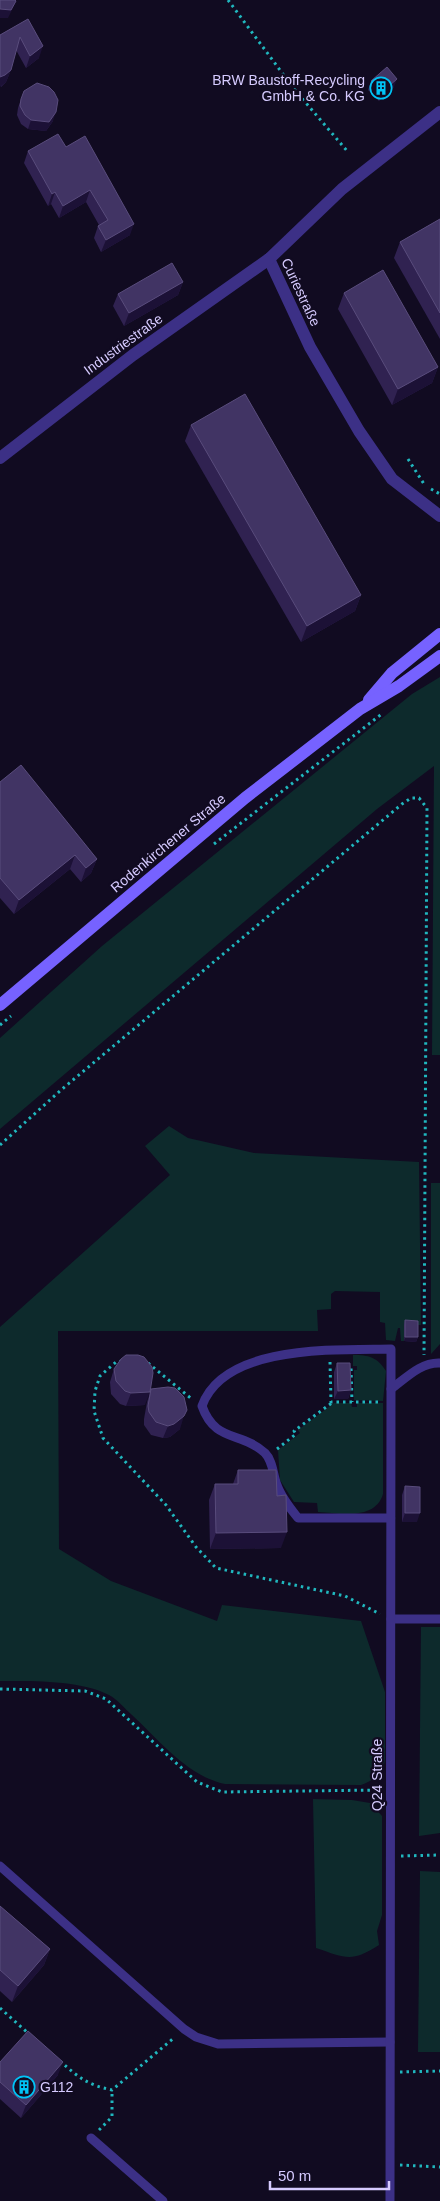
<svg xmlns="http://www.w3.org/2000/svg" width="440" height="2201" viewBox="0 0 440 2201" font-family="Helvetica,sans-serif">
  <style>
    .green { fill: #0d2a2c }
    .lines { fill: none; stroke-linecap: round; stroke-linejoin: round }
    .path { stroke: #20b7be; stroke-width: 3; stroke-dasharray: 2.5 4; stroke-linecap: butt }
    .service { stroke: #3c3086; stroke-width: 9 }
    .minor { stroke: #3c3086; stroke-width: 12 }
    .secondary { stroke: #7662ff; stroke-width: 12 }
    .wall { fill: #302251 }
    .shaded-wall { fill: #1c1136 }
    .building { fill: #413464; stroke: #594c7c }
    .labels { text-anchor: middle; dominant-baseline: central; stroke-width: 4.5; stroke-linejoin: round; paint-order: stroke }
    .poi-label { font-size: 14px; fill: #d6cbff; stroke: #110b21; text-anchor: end }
    .street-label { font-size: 14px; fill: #d6cbff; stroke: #110b21 }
  </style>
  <rect width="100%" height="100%" fill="#110b21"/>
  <g class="green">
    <polygon points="440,677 440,1055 432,1055 434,766 377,809 0,1129 0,1038 102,946 412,694"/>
    <path d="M169,1126L188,1138L254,1153L419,1162L421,1325H404V1341H401L400,1328H398L395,1341L386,1340L385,1323L380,1322V1292L335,1291L331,1294V1309L317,1310L318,1331H58L59,1549L111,1581L217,1621L222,1605L361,1621L385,1692V1761C381,1775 374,1780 361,1785L225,1784C187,1776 159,1740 132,1715C125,1709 117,1699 109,1695C80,1680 32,1681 0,1681V1327L170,1175L145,1146Z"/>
    <polygon points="431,1183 440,1183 440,1344 431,1354"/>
    <path d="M353,1355C369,1355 377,1357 386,1371L383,1401L354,1400V1370H357V1366H353Z"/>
    <path d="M334,1403H351L352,1407H357V1403H383V1494C375,1521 339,1513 318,1512L317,1503L294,1502L280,1480L278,1450L300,1433L298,1430Z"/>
    <polygon points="421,1627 440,1627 440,1833 419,1836"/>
    <path d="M313,1799L352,1800L370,1803L382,1816V1915L377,1931L379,1945C351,1963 346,1958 316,1948Z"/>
    <polygon points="420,1871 440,1872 440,2052 418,2052"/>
  </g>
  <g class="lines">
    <g class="path">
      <polyline points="228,0 294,89 348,152"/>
      <polyline points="408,459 424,484"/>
      <polyline points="431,489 440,494"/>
      <polyline points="214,844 383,713"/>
      <polyline points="0,1025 11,1016"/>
      <polyline points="0,1145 61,1090 402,804 411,798 419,798 427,808 424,1355"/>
      <polyline points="122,1361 116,1362 100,1376 95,1391 94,1411 103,1438 166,1505 196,1547 216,1568 345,1596 380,1614"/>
      <polyline points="330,1362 331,1402 380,1402"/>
      <polyline points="148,1363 193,1400"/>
      <polyline points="346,1367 351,1367 352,1402"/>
      <polyline points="277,1449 296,1434 294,1431 333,1402"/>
      <polyline points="0,1689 85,1691 106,1699 197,1782 222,1792 380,1790"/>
      <polyline points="401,1856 440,1855"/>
      <polyline points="0,2008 29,2034"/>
      <path d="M60,2061C79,2078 88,2085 112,2090L175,2037"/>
      <polyline points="400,2072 440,2071"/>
      <polyline points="99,2130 112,2117 112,2090"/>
      <polyline points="400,2165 440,2167"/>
    </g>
    <g class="service">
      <path d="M391,1389C406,1378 421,1362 440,1363"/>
      <polyline points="391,1619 440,1619"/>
      <polyline points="0,1866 184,2029 196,2037 218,2044 390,2042"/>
      <polyline points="91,2138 163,2201"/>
      <path d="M390,2201L391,1389V1349C337,1350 224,1344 202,1406C215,1443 241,1431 265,1453C273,1461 273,1475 277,1485C281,1497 290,1508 298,1518H391"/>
    </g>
    <g class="minor">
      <polyline points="269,259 310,347 359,431 392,479 440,516"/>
      <polyline points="0,458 133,355 269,259 342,189 440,112"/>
    </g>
    <g class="secondary">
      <polyline points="369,700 392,673 440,634"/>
      <polyline points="0,1005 245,798 360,709 399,686 440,656"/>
    </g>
  </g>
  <g class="wall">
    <polygon points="28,19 39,58 26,68 16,50 11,70 6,82 1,87 0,35"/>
    <polygon points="371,81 394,87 379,101 368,90"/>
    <polygon points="21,99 53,121 46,131 28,129 21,124 17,115 18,108"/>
    <polygon points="66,147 130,235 101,252 94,238 98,226 99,225 86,202 59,218 51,204 48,206 24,163 28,151"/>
    <polygon points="440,219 440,339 394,258 400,242"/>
    <polygon points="183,282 178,295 124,326 113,306 118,294"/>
    <polygon points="344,293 438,367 432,383 392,405 338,309"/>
    <polygon points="191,425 361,595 355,611 301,642 185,441"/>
    <polygon points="0,782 97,859 91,873 81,882 70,869 14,914 0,898"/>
    <polygon points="405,1320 418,1337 416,1342 404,1341 404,1325"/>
    <polygon points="337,1363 351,1390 348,1399 334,1399 334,1372"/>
    <polygon points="114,1369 145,1405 126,1406 120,1404 111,1394 110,1382"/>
    <polygon points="151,1389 180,1429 170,1437 163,1438 151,1435 144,1425 144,1419 147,1402"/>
    <polygon points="238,1470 277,1496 281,1548 210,1549 209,1500 215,1484 233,1484"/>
    <polygon points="405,1486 417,1522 402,1522 402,1495"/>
    <polygon points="0,1906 50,1949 44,1965 12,2002 0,1991"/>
    <polygon points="0,2062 58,2075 21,2118 0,2099"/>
  </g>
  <g class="shaded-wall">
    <polygon points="16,1 12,10 8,18 0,18 0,9"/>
    <polygon points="43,46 39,58 26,68 30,56"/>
    <polygon points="11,70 6,82 0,87 0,77"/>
    <polygon points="397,79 394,87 379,101 382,92"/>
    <polygon points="56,112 53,121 46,131 28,129 31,120"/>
    <polygon points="90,190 86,202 59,218 63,206"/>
    <polygon points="55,192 51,204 48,206 52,194"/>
    <polygon points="134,224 130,235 101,252 106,240"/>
    <polygon points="183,282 178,295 124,326 129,313"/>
    <polygon points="438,367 432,383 392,405 398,389"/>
    <polygon points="361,595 355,611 301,642 307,626"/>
    <polygon points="75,855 70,869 14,914 19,900"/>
    <polygon points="97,859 91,873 81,882 86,868"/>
    <polygon points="405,1337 418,1337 416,1342 404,1341"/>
    <polygon points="351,1390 348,1399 334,1399 338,1391"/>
    <polygon points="150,1392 145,1405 126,1406 131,1393"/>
    <polygon points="184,1416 180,1429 170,1437 163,1438 168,1426"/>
    <polygon points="405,1513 420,1513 417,1522 402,1522"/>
    <polygon points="287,1532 281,1548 210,1549 216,1533"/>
    <polygon points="50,1949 44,1965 12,2002 18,1986"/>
    <polygon points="63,2062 58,2075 21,2118 26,2105"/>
  </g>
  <g class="building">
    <polygon points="0,0 15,0 16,1 11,10 0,9"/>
    <polygon points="28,19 43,46 30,56 20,37 11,70 5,75 0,77 0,35"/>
    <polygon points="387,67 397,79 382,92 371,81"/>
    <polygon points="37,83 49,87 54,92 58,100 56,112 49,122 31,120 25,115 20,106 21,99 24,91"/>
    <polygon points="58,134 66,147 85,136 134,224 106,240 98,226 108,220 90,190 63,206 55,192 52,194 28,151"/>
    <polygon points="440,219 440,313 400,242"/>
    <polygon points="172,263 183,282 129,313 118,294"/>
    <polygon points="383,270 438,367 398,389 344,293"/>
    <polygon points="245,394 361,595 307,626 191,425"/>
    <polygon points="21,765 97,859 86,868 75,855 19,900 0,878 0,782"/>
    <polygon points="405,1320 418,1321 418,1337 405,1337"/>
    <polygon points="126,1355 138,1355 144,1357 152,1367 153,1373 150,1392 131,1393 125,1391 116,1381 114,1369 121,1359"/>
    <polygon points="337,1363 350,1363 351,1390 338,1391"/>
    <polygon points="168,1387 175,1388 184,1397 187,1410 184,1416 174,1424 168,1426 156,1422 149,1412 148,1406 151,1389"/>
    <polygon points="238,1470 276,1470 277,1496 286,1495 287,1532 216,1533 215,1484 238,1484"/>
    <polygon points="405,1486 420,1487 420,1513 405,1513"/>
    <polygon points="0,1906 50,1949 18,1986 0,1970"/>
    <polygon points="28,2031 63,2062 26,2105 0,2082 0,2062"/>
  </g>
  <defs>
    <g id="building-ring" transform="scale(1.125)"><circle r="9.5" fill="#110b21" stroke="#00c4f6" stroke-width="1.5"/><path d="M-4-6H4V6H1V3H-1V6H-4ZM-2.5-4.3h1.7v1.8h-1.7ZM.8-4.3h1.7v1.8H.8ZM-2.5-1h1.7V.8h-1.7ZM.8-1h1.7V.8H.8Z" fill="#00c4f6"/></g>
  </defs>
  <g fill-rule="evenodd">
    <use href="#building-ring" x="381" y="88"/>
    <use href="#building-ring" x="24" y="2087"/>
  </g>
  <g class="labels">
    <g class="poi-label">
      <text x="365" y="80">BRW Baustoff-Recycling<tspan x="365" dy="16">GmbH &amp; Co. KG</tspan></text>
      <text x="40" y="2087" text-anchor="start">G112</text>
    </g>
    <g class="street-label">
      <text transform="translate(301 292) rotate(65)">Curiestraße</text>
      <text transform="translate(123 344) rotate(-36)">Industriestraße</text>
      <text transform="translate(168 843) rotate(-40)">Rodenkirchener Straße</text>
      <text transform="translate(377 1775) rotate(-90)">Q24 Straße</text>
    </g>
  </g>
  <path d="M270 2181v8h119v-8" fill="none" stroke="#d6cbff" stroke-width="2.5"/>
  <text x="278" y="2181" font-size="15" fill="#d6cbff" stroke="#110b21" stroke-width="4" paint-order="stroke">50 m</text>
</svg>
